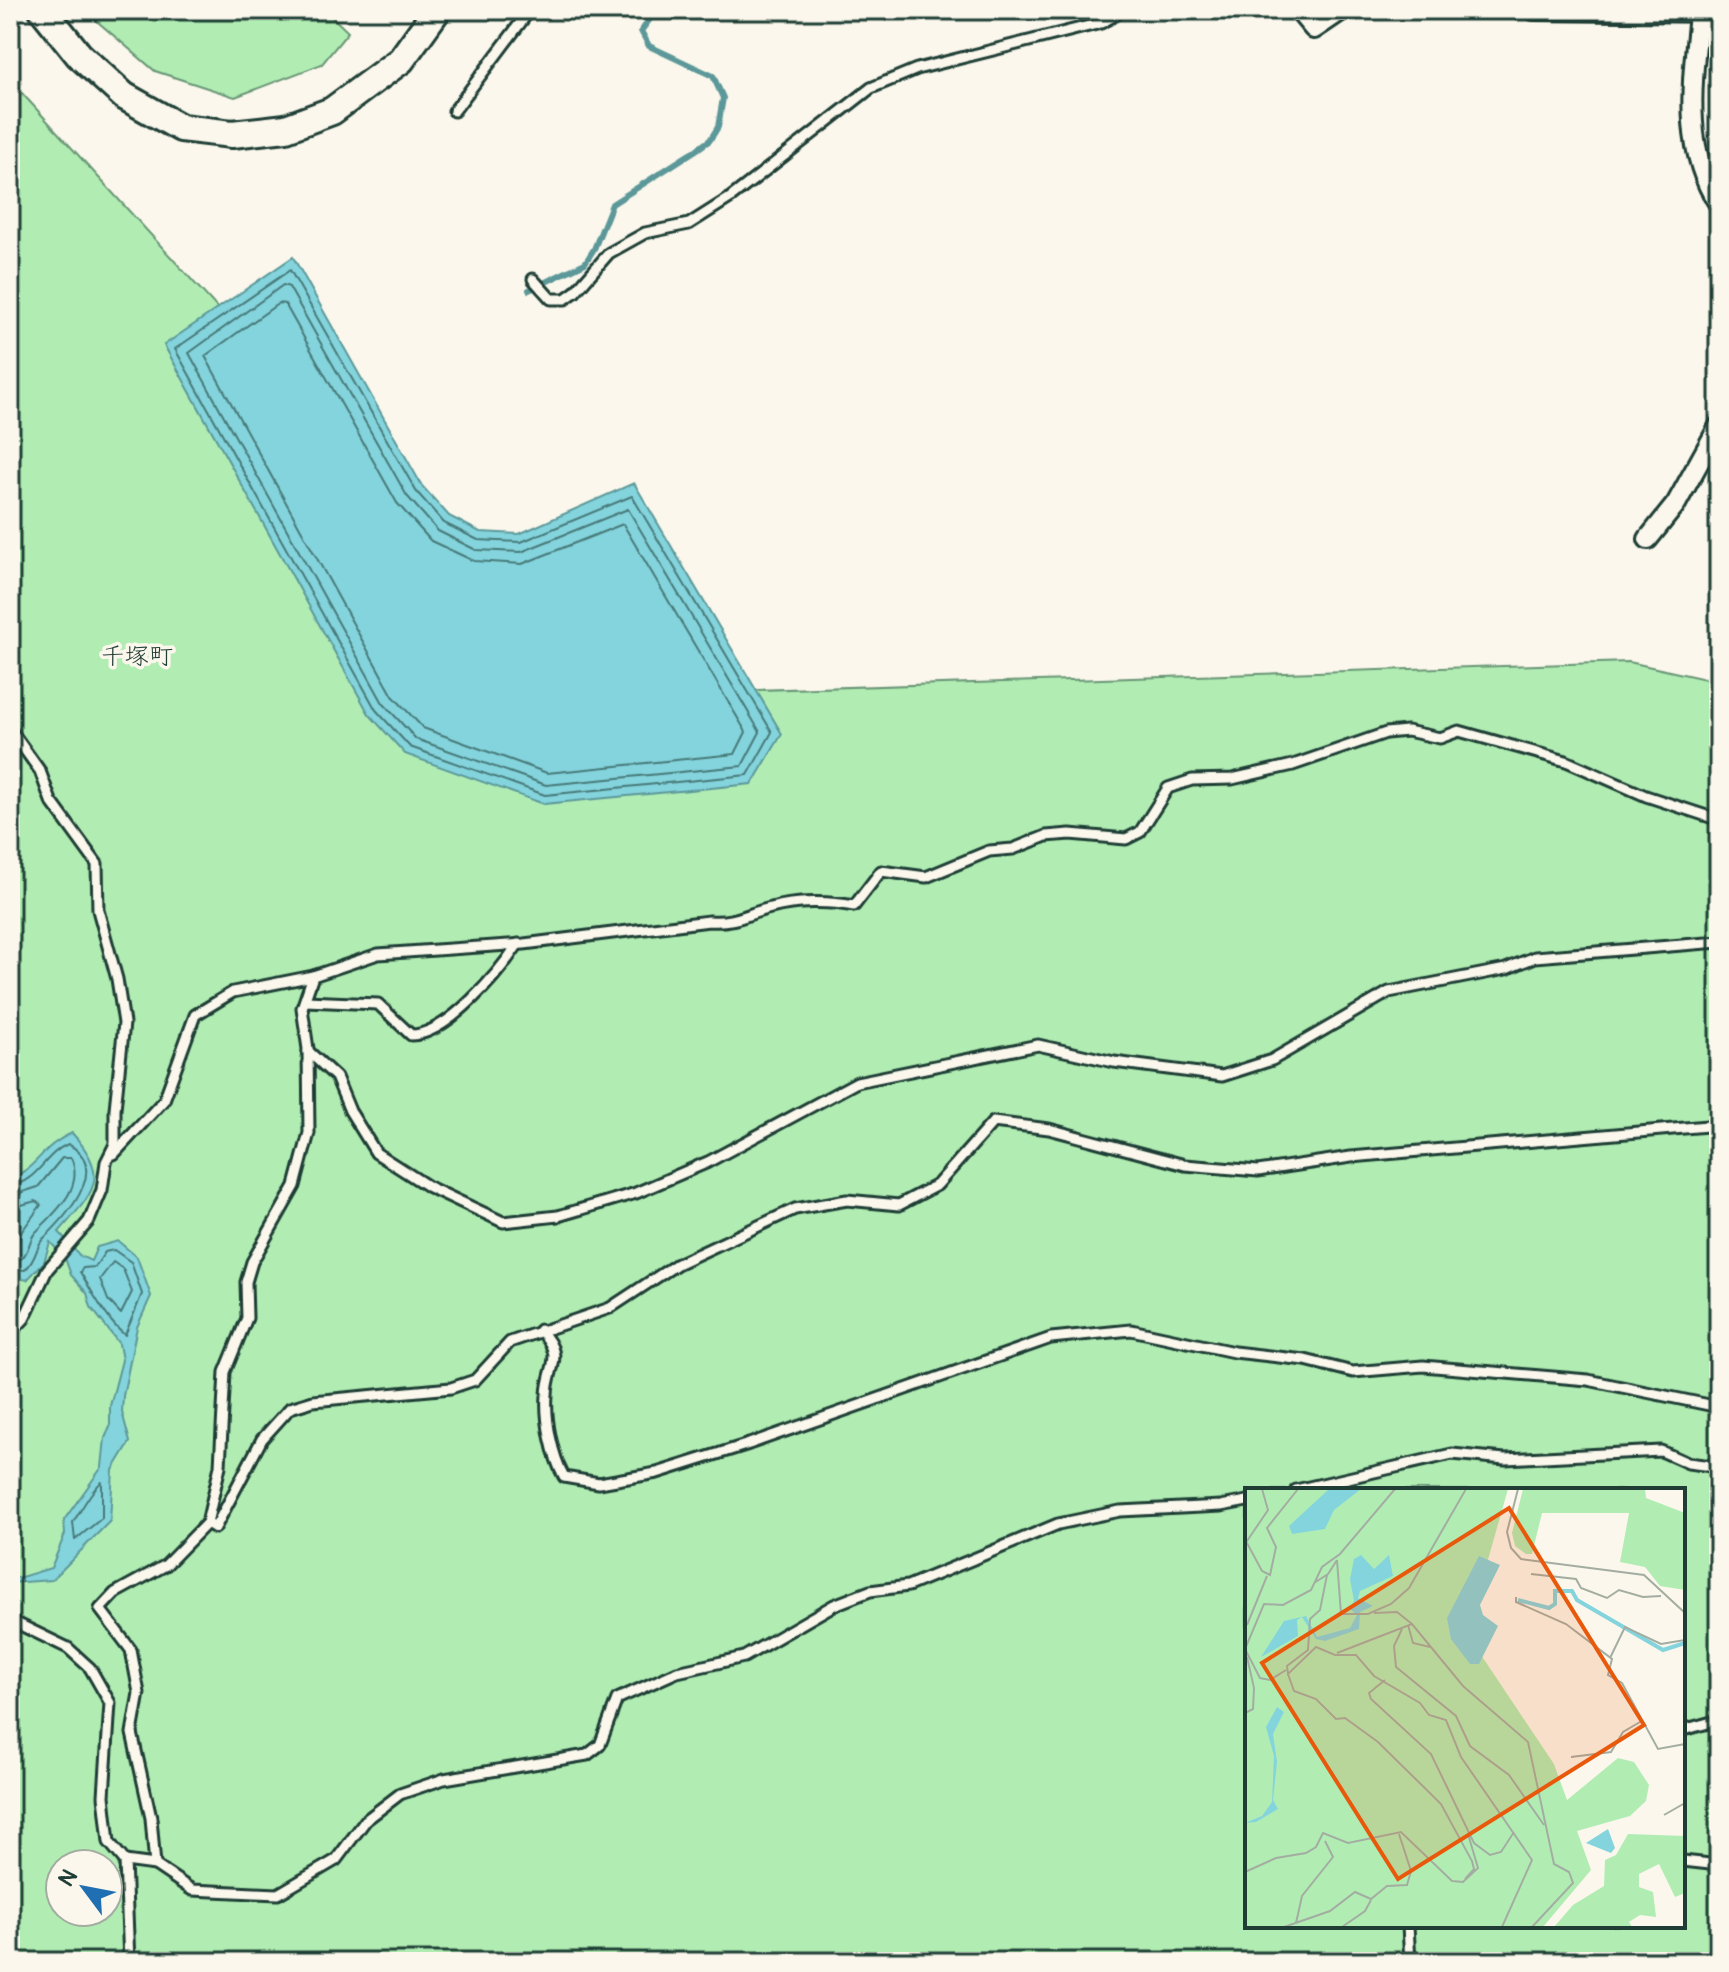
<svg xmlns="http://www.w3.org/2000/svg" width="1729" height="1972" viewBox="0 0 1729 1972" font-family="Pangolin,'Klee One',sans-serif">
  <style>
    .green { fill: #b1edb3; stroke: #689574; stroke-width: 2; fill-rule: evenodd }
    .water { fill: #84d4dd; stroke: #5c9899; stroke-width: 2 }
    .lines { fill: none; stroke-linecap: round; stroke-linejoin: round }
    .shore { stroke: #477978; stroke-width: 2 }
    .stream { stroke: #5c9899; stroke-width: 6 }
    .lane-casing { stroke: #1f3d34; stroke-width: 15 }
    .street-casing { stroke: #1f3d34; stroke-width: 24 }
    .secondary-casing { stroke: #1f3d34; stroke-width: 32 }
    .lane { stroke: #fbf7ec; stroke-width: 9 }
    .street { stroke: #fbf7ec; stroke-width: 18 }
    .secondary { stroke: #fbf7ec; stroke-width: 26 }
    .labels { text-anchor: middle; dominant-baseline: central; stroke-width: 7; stroke-linejoin: round; paint-order: stroke }
    .quarter-label { font-size: 24px; fill: #1f3d34; stroke: #fbf7ec }
    .inset-river { fill: none; stroke: #84d4dd; stroke-width: 4 }
    .inset-road { fill: none; stroke: #a3ada2; stroke-width: 2 }
    .view { fill: #e8590c; fill-opacity: 0.15; stroke: #e8590c; stroke-width: 4 }
    .inset-edge { fill: none; stroke: #1f3d34; stroke-width: 4 }
  </style>
  <rect width="100%" height="100%" fill="#fbf7ec"/>
  <filter id="ink" filterUnits="userSpaceOnUse"><feTurbulence type="fractalNoise" baseFrequency=".0125" numOctaves="2"/><feDisplacementMap in="SourceGraphic" scale="16" xChannelSelector="R" yChannelSelector="G"/><feConvolveMatrix kernelMatrix="1 2 1 2 8 2 1 2 1" color-interpolation-filters="sRGB"/></filter>
  <g filter="url(#ink)">
    <g class="green">
      <polygon points="84,10 325,10 348,32 322,64 235,97 155,71"/>
      <path d="M10,80L570,696L1629,662L1719,682V1962H10ZM1247,1490H1683V1926H1247ZM60,1864H108V1912H60Z"/>
    </g>
    <g class="water">
      <polygon points="293,257 422,486 449,516 480,532 519,534 634,483 782,734 752,784 544,804 405,754 369,714 164,345"/>
      <path d="M72,1133C114,1179 90,1195 59,1232L80,1256L91,1261L97,1247L118,1241L137,1257L151,1296L137,1327L123,1396L122,1412L130,1442L113,1470L110,1521L52,1580L10,1583V1572L18,1578L51,1568L65,1534L64,1520L102,1467L105,1438L110,1427V1406L122,1360L119,1344L91,1307L87,1293L71,1275L65,1258L50,1242L44,1262L27,1280L10,1276V1179C39,1167 40,1147 72,1133Z"/>
    </g>
    <g class="lines">
      <g class="shore">
        <polygon points="290,270 416,491 444,523 478,540 521,542 632,496 772,732 748,775 545,795 410,747 376,710 175,349"/>
        <polygon points="283,285 289,287 407,496 438,531 476,550 521,552 628,509 760,732 742,766 546,785 416,739 383,703 189,353"/>
        <polygon points="279,303 285,304 397,503 431,541 474,561 522,564 623,524 746,732 735,754 547,773 423,728 393,696 205,356"/>
        <path d="M10,1186C38,1182 44,1154 68,1144C113,1168 63,1220 43,1239C36,1246 37,1259 25,1270L10,1268"/>
        <path d="M10,1196L38,1187L62,1158H71C85,1188 55,1212 36,1232C28,1240 30,1252 21,1259L10,1258"/>
        <polyline points="10,1208 36,1201 41,1205 22,1231 17,1245 10,1246"/>
        <path d="M114,1250L131,1262L142,1294L125,1335C108,1323 91,1289 80,1272L83,1268L95,1267L105,1252Z"/>
        <polygon points="113,1262 123,1269 132,1292 121,1314 108,1300 100,1279"/>
        <path d="M102,1482V1518L75,1540L73,1522C81,1511 92,1488 102,1482Z"/>
      </g>
      <polyline class="stream" points="529,290 585,263 594,249 612,204 696,150 710,140 718,127 723,98 713,76 649,46 641,31 657,10"/>
      <g class="lane-casing">
        <g id="lane">
          <polyline points="454,111 530,10"/>
          <polyline points="533,279 551,299 565,299 575,292 609,253 645,233 689,224 730,198 871,88 917,69 1101,23 1124,10"/>
          <polyline points="10,729 40,771 51,801 97,864 98,910 117,979 124,1023 115,1109 115,1144 106,1162 102,1190 89,1221 47,1270 24,1319 10,1334"/>
          <path d="M305,1001L378,1004L411,1035C447,1035 499,973 518,944"/>
          <polyline points="308,1051 336,1077 350,1111 376,1153 429,1187 503,1222 558,1216 636,1193 708,1162 857,1082 1038,1045 1114,1062 1222,1076 1272,1060 1389,992 1506,969 1535,957 1719,942"/>
          <polyline points="114,1154 164,1100 195,1015 233,992 313,976"/>
          <path d="M540,1330C566,1358 548,1365 547,1395C545,1420 552,1455 564,1477L599,1483L657,1473L749,1444L1051,1338L1131,1330L1234,1352L1305,1360L1353,1372L1423,1366L1588,1380L1719,1407"/>
          <polyline points="1296,1490 1452,1454 1505,1459 1661,1451 1688,1463 1719,1467"/>
          <polyline points="207,1523 215,1528 262,1439 290,1408 313,1401 451,1388 475,1380 510,1342 610,1308 677,1264 795,1209 847,1200 899,1205 937,1185 993,1122 1049,1129 1185,1165 1258,1171 1351,1157 1719,1125"/>
          <path d="M10,1620L68,1648L90,1668L110,1703L104,1796L109,1842L125,1861L155,1865L151,1818L132,1733L139,1693L131,1650L100,1609L115,1593L166,1565L207,1523L220,1466L225,1372L247,1318L246,1282L252,1262L295,1186L309,1133L308,1049L302,1008L313,976L378,954L524,944L709,921C737,923 745,914 771,908C796,901 829,901 854,906L881,871L926,877L989,851L1013,849L1046,836L1070,834L1126,839L1140,832L1168,788L1192,780L1232,779L1293,765L1386,733L1407,731L1440,738L1459,731L1566,761L1646,796L1719,820"/>
          <polyline points="1683,1730 1719,1720"/>
          <polyline points="125,1861 129,1962"/>
          <polyline points="1683,1861 1719,1865"/>
          <polyline points="155,1865 192,1890 278,1894 336,1860 366,1820 400,1794 444,1779 587,1755 600,1745 617,1699 677,1672 744,1657 834,1605 870,1591 908,1586 1058,1524 1120,1511 1221,1506 1247,1501"/>
          <polyline points="1408,1926 1410,1962"/>
        </g>
      </g>
      <g class="street-casing">
        <g id="street">
          <polyline points="1298,10 1314,29 1342,10"/>
          <polyline points="1534,10 1719,12"/>
          <path d="M1699,14C1693,78 1681,148 1719,204"/>
          <polyline points="1648,539 1676,504 1719,426"/>
        </g>
      </g>
      <g class="secondary-casing">
        <polyline id="secondary" points="43,10 79,55 124,96 181,128 232,134 286,128 332,111 401,60 437,10"/>
      </g>
      <use href="#lane" class="lane"/>
      <use href="#street" class="street"/>
      <use href="#secondary" class="secondary"/>
    </g>
  </g>
  <g class="labels">
    <g class="quarter-label">
      <text x="137" y="656">千塚町</text>
    </g>
  </g>
  <g transform="translate(1245 1488)">
    <rect width="440" height="440" fill="#fbf7ec"/>
    <path d="M0,1H263L222,146L309,276L322,312L373,270L389,274L404,297L401,313L385,328L332,343L346,382L298,439H0ZM278,1H400L401,10L440,25V102L415,98L400,79L375,74L384,25H297L287,66H281L270,58L267,45ZM383,346L440,348V405L430,409L414,376L394,386V399L408,404L411,429L395,427L384,434L387,439H309L328,417L359,398L360,372L371,367Z" fill="#b1edb3"/>
    <path d="M84,1H116L89,22L80,41L47,46L44,38ZM116,67L129,81L144,67L148,88L115,103L113,110L128,118L115,124L114,141L80,153L71,151L57,129L52,132L53,148L16,169L39,133L61,128L72,149L105,140L112,127L105,121L109,113L105,91L109,71ZM234,68L255,77L235,117L238,127L253,138L234,176H225L206,151L202,130ZM32,219L39,224L28,246L32,274L28,312L33,321L11,334L0,335L17,328L27,314L29,268L21,239ZM363,341L370,360L366,365L341,355Z" fill="#84d4dd"/>
    <path class="inset-river" d="M273,112L304,120L310,116V103H327L332,112L418,162L440,155"/>
    <path class="inset-road" d="M273,1L262,44L266,60L276,71L399,87L440,125M2,55L17,83L25,87L31,59L22,40L53,1M0,56L23,22L17,1M92,72L96,126H123L146,116L164,100L221,1M286,86L331,91L336,100L362,110L374,102L398,109L416,108M82,87L75,122L65,131L63,162L42,178L43,186L71,159L90,167H111L129,188L175,215L184,227L201,232L216,269L287,372L257,439M69,95L83,86L92,72M271,109V114L321,136L367,171L363,187L377,195L413,261L440,256M129,125L152,124L167,136M2,137L22,88M163,137L168,155L185,159M157,141L149,158L151,179L211,228L225,258L264,287L299,337M92,165L167,136L218,198L283,254L309,376L324,384L328,395L287,439M365,170L380,139L416,156L440,152M41,182L25,192L15,190L0,161L19,116L38,117L66,102L77,79L95,66L150,1M43,186L49,203L71,211L91,231L100,230L133,254L196,316L227,373L229,381L220,391M140,192L124,205L126,211L186,266L229,355L245,367L256,364L269,344M0,225L8,221L9,200L2,169M326,269L366,264L378,244L395,234M419,327L440,315M0,384L31,370L61,365L71,359L78,345L103,355L156,344L207,393L218,394L233,380L223,346M51,435L57,408L88,369L80,353M39,439L85,423L110,404L126,411L142,398L162,397L166,383L154,346M97,439L120,423L126,412"/>
    <path class="view" d="M264,20L399,237L153,391L17,175Z"/>
    <rect width="440" height="440" class="inset-edge"/>
  </g>
  <rect width="1729" height="1972" fill="none" stroke="#fbf7ec" stroke-width="40"/>
  <rect x="20" y="20" width="1689" height="1932" fill="none" stroke="#1f3d34" stroke-width="3" filter="url(#ink)"/>
  <g transform="translate(84 1888) rotate(302)"><circle r="38" fill="#fbf7ec" stroke="#a3ada2" stroke-width="2"/>
  <path d="M0-6L14 30L0 20L-14 30Z" fill="#1f6fb2"/>
  <text y="-12" font-size="22" font-weight="bold" text-anchor="middle" fill="#1f3d34">N</text>
  </g>
</svg>
